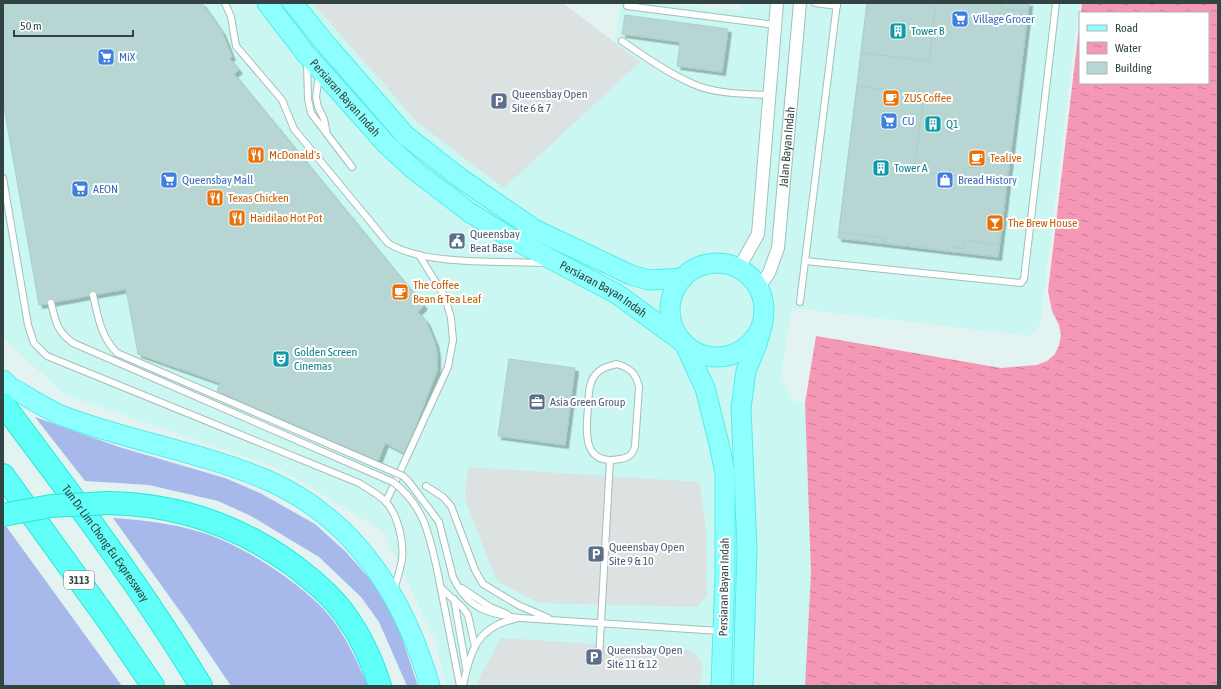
<svg xmlns="http://www.w3.org/2000/svg" width="1221" height="689" viewBox="0 0 1221 689" font-family="'Asap Condensed',sans-serif">
  <style>
    .commercial { fill: #caf7f1 }
    .grass { fill: #a7b9eb }
    .parking { fill: #dbe2e1 }
    .water { fill: url(#water-ripples) }
    .building { fill: #b7d5d2; stroke: #a9d0cc; filter: url(#shadow) }
    .lines { fill: none; stroke-linecap: round; stroke-linejoin: round }
    .lane-casing { stroke: #a4bebc; stroke-width: 8 }
    .street-casing { stroke: #a4bebc; stroke-width: 14 }
    .primary-casing { stroke: #56ecea; stroke-width: 21 }
    .highway-casing { stroke: #26e9d9; stroke-width: 24 }
    .lane { stroke: #fff; stroke-width: 6 }
    .street { stroke: #fff; stroke-width: 12 }
    .primary { stroke: #8effff; stroke-width: 19 }
    .highway { stroke: #60fff7; stroke-width: 22 }
    .lane-bridge-casing { stroke: #a4bebc; stroke-width: 8; stroke-linecap: butt }
    .highway-bridge-casing { stroke: #26e9d9; stroke-width: 24; stroke-linecap: butt }
    .lane-bridge { stroke: #fff; stroke-width: 6 }
    .highway-bridge { stroke: #60fff7; stroke-width: 22 }
    .labels { text-anchor: middle; dominant-baseline: central; stroke-width: 4; stroke-linejoin: round; paint-order: stroke }
    .shield { fill: #fff; stroke: #707c7b; stroke-width: 1 }
    .shield-label { font-size: 11px; font-weight: bold; fill: #324442 }
    .shop-label { font-size: 12px; fill: #366cbe; stroke: #fff; text-anchor: start }
    .culture-label { font-size: 12px; fill: #0d838f; stroke: #fff; text-anchor: start }
    .service-label { font-size: 12px; fill: #4e5e75; stroke: #fff; text-anchor: start }
    .street-label { font-size: 12px; fill: #324442; stroke: #fff }
    .food-label { font-size: 12px; fill: #c56008; stroke: #fff; text-anchor: start }
  </style>
  <defs>
    <pattern id="water-ripples" width="26" height="14" patternUnits="userSpaceOnUse"><rect width="26" height="14" fill="#f598b5"/><path d="M2 4q2-2 4 0t4 0M15 11q2-2 4 0t4 0" fill="none" stroke="#c77e95"/></pattern>
    <filter id="shadow"><feDropShadow dx="3.5" dy="3.5" stdDeviation="0" flood-color="#0004"/></filter>
  </defs>
  <rect width="100%" height="100%" fill="#e2f3f2"/>
  <polygon class="commercial" points="3,3 563,3 615,45 620,3 653,3 741,10 742,3 1079,3 1040,325 1030,336 792,308 781,377 794,401 805,403 811,573 805,686 446,686 436,643 383,531 280,469 64,394 3,338"/>
  <g class="grass">
    <polygon points="35,417 119,447 225,478 260,493 315,524 345,551 377,587 399,629 418,686 407,686 379,622 361,597 319,557 251,516 218,501 149,485 85,481"/>
    <path d="M113,518C143,520 171,523 200,532C240,543 307,586 332,619C347,639 358,663 368,686H231L187,621Z"/>
    <polygon points="3,522 122,686 3,686"/>
  </g>
  <g class="parking">
    <polygon points="313,3 563,3 640,62 504,188 418,123"/>
    <polygon points="468,467 699,482 706,527 707,595 697,607 539,603 497,581 465,499"/>
    <polygon points="501,638 691,650 702,663 700,686 478,686 479,678"/>
  </g>
  <polygon class="water" points="1082,3 1218,3 1218,686 805,686 811,573 805,403 816,336 1001,368 1037,365 1047,361 1055,354 1059,345 1061,335 1059,325 1052,311 1048,291 1080,19 1080,83 1208,83 1208,13 1081,13"/>
  <g class="building">
    <polygon points="3,3 202,3 222,32 232,57 229,58 239,70 234,74 424,306 418,312 426,321 435,343 437,353 437,371 405,453 385,443 378,461 217,391 220,383 138,354 126,289 39,305 3,102"/>
    <polygon points="867,3 1029,3 998,257 838,238"/>
    <polygon points="867,3 936,3 929,61 861,53"/>
    <polygon points="1001,3 1029,3 1028,12 1001,9"/>
    <polygon points="625,15 728,29 722,72 677,66 680,42 622,34"/>
    <polygon points="857,86 924,94 914,171 965,177 966,167 981,168 983,159 1009,163 999,245 965,240 964,249 949,247 949,251 884,243 885,238 839,232"/>
    <polygon points="509,359 575,368 565,445 498,436"/>
  </g>
  <g class="lines">
    <g class="lane-casing">
      <g id="lane">
        <path d="M225,3L231,17L236,46L282,100L294,129L388,243C424,266 500,261 544,263"/>
        <polyline points="815,3 837,6"/>
        <polyline points="627,6 775,25"/>
        <path d="M622,41C645,57 668,73 693,84C715,94 746,94 769,95"/>
        <polyline points="307,63 308,99 311,113 352,167"/>
        <polyline points="319,75 316,97 318,107 324,119 327,134"/>
        <path d="M3,178L28,325L34,343L47,356L359,483C368,489 377,493 385,501C398,514 404,542 402,560C400,570 397,580 394,590"/>
        <polyline points="805,261 1021,283 1024,279 1056,3"/>
        <polyline points="800,302 837,3"/>
        <path d="M617,364C630,368 636,373 639,387L635,446C633,455 628,458 620,459C582,466 586,432 588,407C589,395 588,383 596,374C601,368 609,366 617,364Z"/>
        <polyline points="426,486 443,497 451,506 475,570 483,584 518,605 548,618"/>
        <polyline points="386,502 448,367 453,340 451,318 445,297 419,255"/>
        <polyline points="438,574 460,686"/>
        <path d="M453,577C468,609 488,614 520,618L720,631"/>
        <polyline points="462,588 490,607 507,614"/>
        <polyline points="442,589 463,608 468,615 475,647"/>
        <polyline points="454,599 466,668"/>
        <polyline points="599,659 610,460"/>
        <path d="M463,686C470,651 477,627 515,619"/>
      </g>
    </g>
    <g class="street-casing">
      <g id="street">
        <polyline points="739,268 758,234 777,3"/>
        <path id="s1" d="M759,287L769,273L778,248L800,3"/>
      </g>
    </g>
    <g class="primary-casing">
      <g id="primary">
        <path id="s2" d="M267,3L306,54L386,144L413,169L469,212L511,238L617,294L684,343L705,388L719,444L725,473V573L721,686"/>
        <polyline points="293,3 325,43 405,135 460,178 534,229 631,275 649,280 683,278"/>
        <circle cx="717" cy="310" r="47"/>
        <path d="M3,380L10,387C27,396 45,409 63,416C129,441 201,452 267,480C356,519 404,597 430,686"/>
        <polyline points="743,686 747,548 741,408 746,371 757,344 763,322"/>
      </g>
    </g>
    <g class="highway-casing">
      <g id="highway">
        <path id="s3" d="M3,404C72,496 142,588 201,686"/>
        <polyline points="3,475 110,623 153,686"/>
        <path d="M108,503C176,504 238,525 293,565C311,579 330,594 344,613C360,635 372,660 380,686"/>
      </g>
    </g>
    <use href="#lane" class="lane"/>
    <use href="#street" class="street"/>
    <use href="#primary" class="primary"/>
    <use href="#highway" class="highway"/>
    <g class="lane-bridge-casing">
      <g id="lane-bridge">
        <path d="M93,295C98,317 101,337 117,353L403,476L409,482L439,522L453,577"/>
        <path d="M51,303C56,322 56,330 73,343L393,482C425,506 430,538 438,574"/>
      </g>
    </g>
    <g class="highway-bridge-casing">
      <polyline id="highway-bridge" points="3,515 51,506 108,503"/>
    </g>
    <use href="#lane-bridge" class="lane-bridge"/>
    <use href="#highway-bridge" class="highway-bridge"/>
  </g>
  <defs>
    <g id="supermarket-square" transform="scale(0.9)"><rect x="-9" y="-9" width="18" height="18" rx="4" fill="#3f7fe0" stroke="#fff"/><path d="M-6-5.5h2.5l.6 2H6L4.5 2H-2.5L-4.4-4H-6ZM-1.5 3.2a1.3 1.3 0 1 0 .1 0ZM3 3.2a1.3 1.3 0 1 0 .1 0Z" fill="#fff"/></g>
    <g id="building-square" transform="scale(0.9)"><rect x="-9" y="-9" width="18" height="18" rx="4" fill="#0f9aa8" stroke="#fff"/><path d="M-4-6H4V6H1V3H-1V6H-4ZM-2.5-4.3h1.7v1.8h-1.7ZM.8-4.3h1.7v1.8H.8ZM-2.5-1h1.7V.8h-1.7ZM.8-1h1.7V.8H.8Z" fill="#fff"/></g>
    <g id="cafe-square" transform="scale(0.9)"><rect x="-9" y="-9" width="18" height="18" rx="4" fill="#e8710a" stroke="#fff"/><path d="M-5.5-4.5H6V0H3Q3 3.5 0 3.5H-2.5Q-5.5 3.5-5.5 0ZM3-3.2v2h1.7v-2ZM-6 4.5H4V6H-6Z" fill="#fff"/></g>
    <g id="parking-square" transform="scale(0.9)"><rect x="-9" y="-9" width="18" height="18" rx="4" fill="#5c6f8a" stroke="#fff"/><path d="M-3.5-5.5H1a3.5 3.5 0 0 1 0 7H-1V5.5H-3.5ZM-1-3.4V-.6H.8a1.4 1.4 0 0 0 0-2.8Z" fill="#fff"/></g>
    <g id="restaurant-square" transform="scale(0.9)"><rect x="-9" y="-9" width="18" height="18" rx="4" fill="#e8710a" stroke="#fff"/><path d="M-5-6h1v4h1v-4h1v4h1v-4h1v5L-1.5 .5V6h-2V.5L-5-1ZM5-6V6H3V1.5H1.5Q1.5-4 5-6Z" fill="#fff"/></g>
    <g id="shop-square" transform="scale(0.9)"><rect x="-9" y="-9" width="18" height="18" rx="4" fill="#3f7fe0" stroke="#fff"/><path d="M-5-2.5h2.3a2.7 3.5 0 0 1 5.4 0H5L5.5 6h-11ZM-1.5-2.5h3a1.5 2.3 0 0 0-3 0Z" fill="#fff"/></g>
    <g id="bar-square" transform="scale(0.9)"><rect x="-9" y="-9" width="18" height="18" rx="4" fill="#e8710a" stroke="#fff"/><path d="M-6-5H6L.8 .8V4.5H3.5V6h-7V4.5H-.8V.8Z" fill="#fff"/></g>
    <g id="civic-square" transform="scale(0.9)"><rect x="-9" y="-9" width="18" height="18" rx="4" fill="#5c6f8a" stroke="#fff"/><path d="M-.6-6.5H3V-4.5H.6V-3L4-1V1h2V6H-6V1h2V-1L-.6-3ZM-1.2 2.5V6h2.4V2.5Z" fill="#fff"/></g>
    <g id="theatre-square" transform="scale(0.9)"><rect x="-9" y="-9" width="18" height="18" rx="4" fill="#0f9aa8" stroke="#fff"/><path d="M-5-5.5Q0-4 5-5.5V0Q5 5 0 6Q-5 5-5 0ZM-3.3-2.5H-1v1.5H-3.3ZM1-2.5H3.3v1.5H1ZM-2.8 1Q0 5.5 2.8 1Z" fill="#fff"/></g>
    <g id="office-square" transform="scale(0.9)"><rect x="-9" y="-9" width="18" height="18" rx="4" fill="#5c6f8a" stroke="#fff"/><path d="M-6-3h4V-5.5h4V-3h4V5H-6ZM-1-4.5V-3h2v-1.5ZM-6 0V1H6V0Z" fill="#fff"/></g>
  </defs>
  <g fill-rule="evenodd">
    <use href="#supermarket-square" x="960" y="19"/>
    <use href="#building-square" x="898" y="31"/>
    <use href="#supermarket-square" x="106" y="57"/>
    <use href="#cafe-square" x="891" y="98"/>
    <use href="#parking-square" x="499" y="101"/>
    <use href="#supermarket-square" x="889" y="121"/>
    <use href="#building-square" x="933" y="124"/>
    <use href="#restaurant-square" x="256" y="155"/>
    <use href="#cafe-square" x="977" y="158"/>
    <use href="#building-square" x="881" y="168"/>
    <use href="#supermarket-square" x="169" y="180"/>
    <use href="#shop-square" x="945" y="180"/>
    <use href="#supermarket-square" x="80" y="189"/>
    <use href="#restaurant-square" x="215" y="198"/>
    <use href="#restaurant-square" x="237" y="218"/>
    <use href="#bar-square" x="995" y="223"/>
    <use href="#civic-square" x="457" y="241"/>
    <use href="#cafe-square" x="400" y="292"/>
    <use href="#theatre-square" x="281" y="359"/>
    <use href="#office-square" x="537" y="402"/>
    <use href="#parking-square" x="596" y="554"/>
    <use href="#parking-square" x="594" y="657"/>
  </g>
  <g class="labels">
    <rect class="shield" x="64" y="571" width="30" height="18" rx="3"/>
    <g class="shield-label">
      <text x="79" y="580">3113</text>
    </g>
    <g class="shop-label">
      <text x="973" y="19">Village Grocer</text>
      <text x="119" y="57">MiX</text>
      <text x="902" y="121">CU</text>
      <text x="182" y="180">Queensbay Mall</text>
      <text x="958" y="180">Bread History</text>
      <text x="93" y="189">AEON</text>
    </g>
    <g class="culture-label">
      <text x="911" y="31">Tower B</text>
      <text x="946" y="124">Q1</text>
      <text x="894" y="168">Tower A</text>
      <text x="294" y="352">Golden Screen<tspan x="294" dy="14">Cinemas</tspan></text>
    </g>
    <g class="service-label">
      <text x="512" y="94">Queensbay Open<tspan x="512" dy="14">Site 6 &amp; 7</tspan></text>
      <text x="470" y="234">Queensbay<tspan x="470" dy="14">Beat Base</tspan></text>
      <text x="550" y="402">Asia Green Group</text>
      <text x="609" y="547">Queensbay Open<tspan x="609" dy="14">Site 9 &amp; 10</tspan></text>
      <text x="607" y="650">Queensbay Open<tspan x="607" dy="14">Site 11 &amp; 12</tspan></text>
    </g>
    <g class="street-label">
      <text stroke="none"><textPath href="#s2" startOffset="123">Persiaran Bayan Indah</textPath></text>
      <text stroke="none"><textPath href="#s1" startOffset="145">Jalan Bayan Indah</textPath></text>
      <text stroke="none"><textPath href="#s2" startOffset="447">Persiaran Bayan Indah</textPath></text>
      <text stroke="none"><textPath href="#s3" startOffset="173">Tun Dr Lim Chong Eu Expressway</textPath></text>
      <text transform="translate(724 587) rotate(-89)">Persiaran Bayan Indah</text>
    </g>
    <g class="food-label">
      <text x="904" y="98">ZUS Coffee</text>
      <text x="269" y="155">McDonald's</text>
      <text x="990" y="158">Tealive</text>
      <text x="228" y="198">Texas Chicken</text>
      <text x="250" y="218">Haidilao Hot Pot</text>
      <text x="1008" y="223">The Brew House</text>
      <text x="413" y="285">The Coffee<tspan x="413" dy="14">Bean &amp; Tea Leaf</tspan></text>
    </g>
  </g>
  <rect width="1221" height="689" fill="none" stroke="#324442" stroke-width="8"/>
  <rect x="1079" y="12" width="130" height="72" fill="#ffffff" stroke="#adb4b3"/>
  <rect x="1087" y="25" width="20" height="6" fill="#8effff" stroke="#adb4b3"/>
  <text x="1115" y="32" font-size="12" fill="#324442">Road</text>
  <rect x="1087" y="42" width="20" height="12" fill="url(#water-ripples)" stroke="#adb4b3"/>
  <text x="1115" y="52" font-size="12" fill="#324442">Water</text>
  <rect x="1087" y="62" width="20" height="12" fill="#b7d5d2" stroke="#adb4b3"/>
  <text x="1115" y="72" font-size="12" fill="#324442">Building</text>
  <path d="M14 30v6h119v-6" fill="none" stroke="#324442" stroke-width="2"/>
  <text x="20" y="30" font-size="12" fill="#324442" stroke="#ffffff" stroke-width="3" paint-order="stroke">50 m</text>
</svg>
